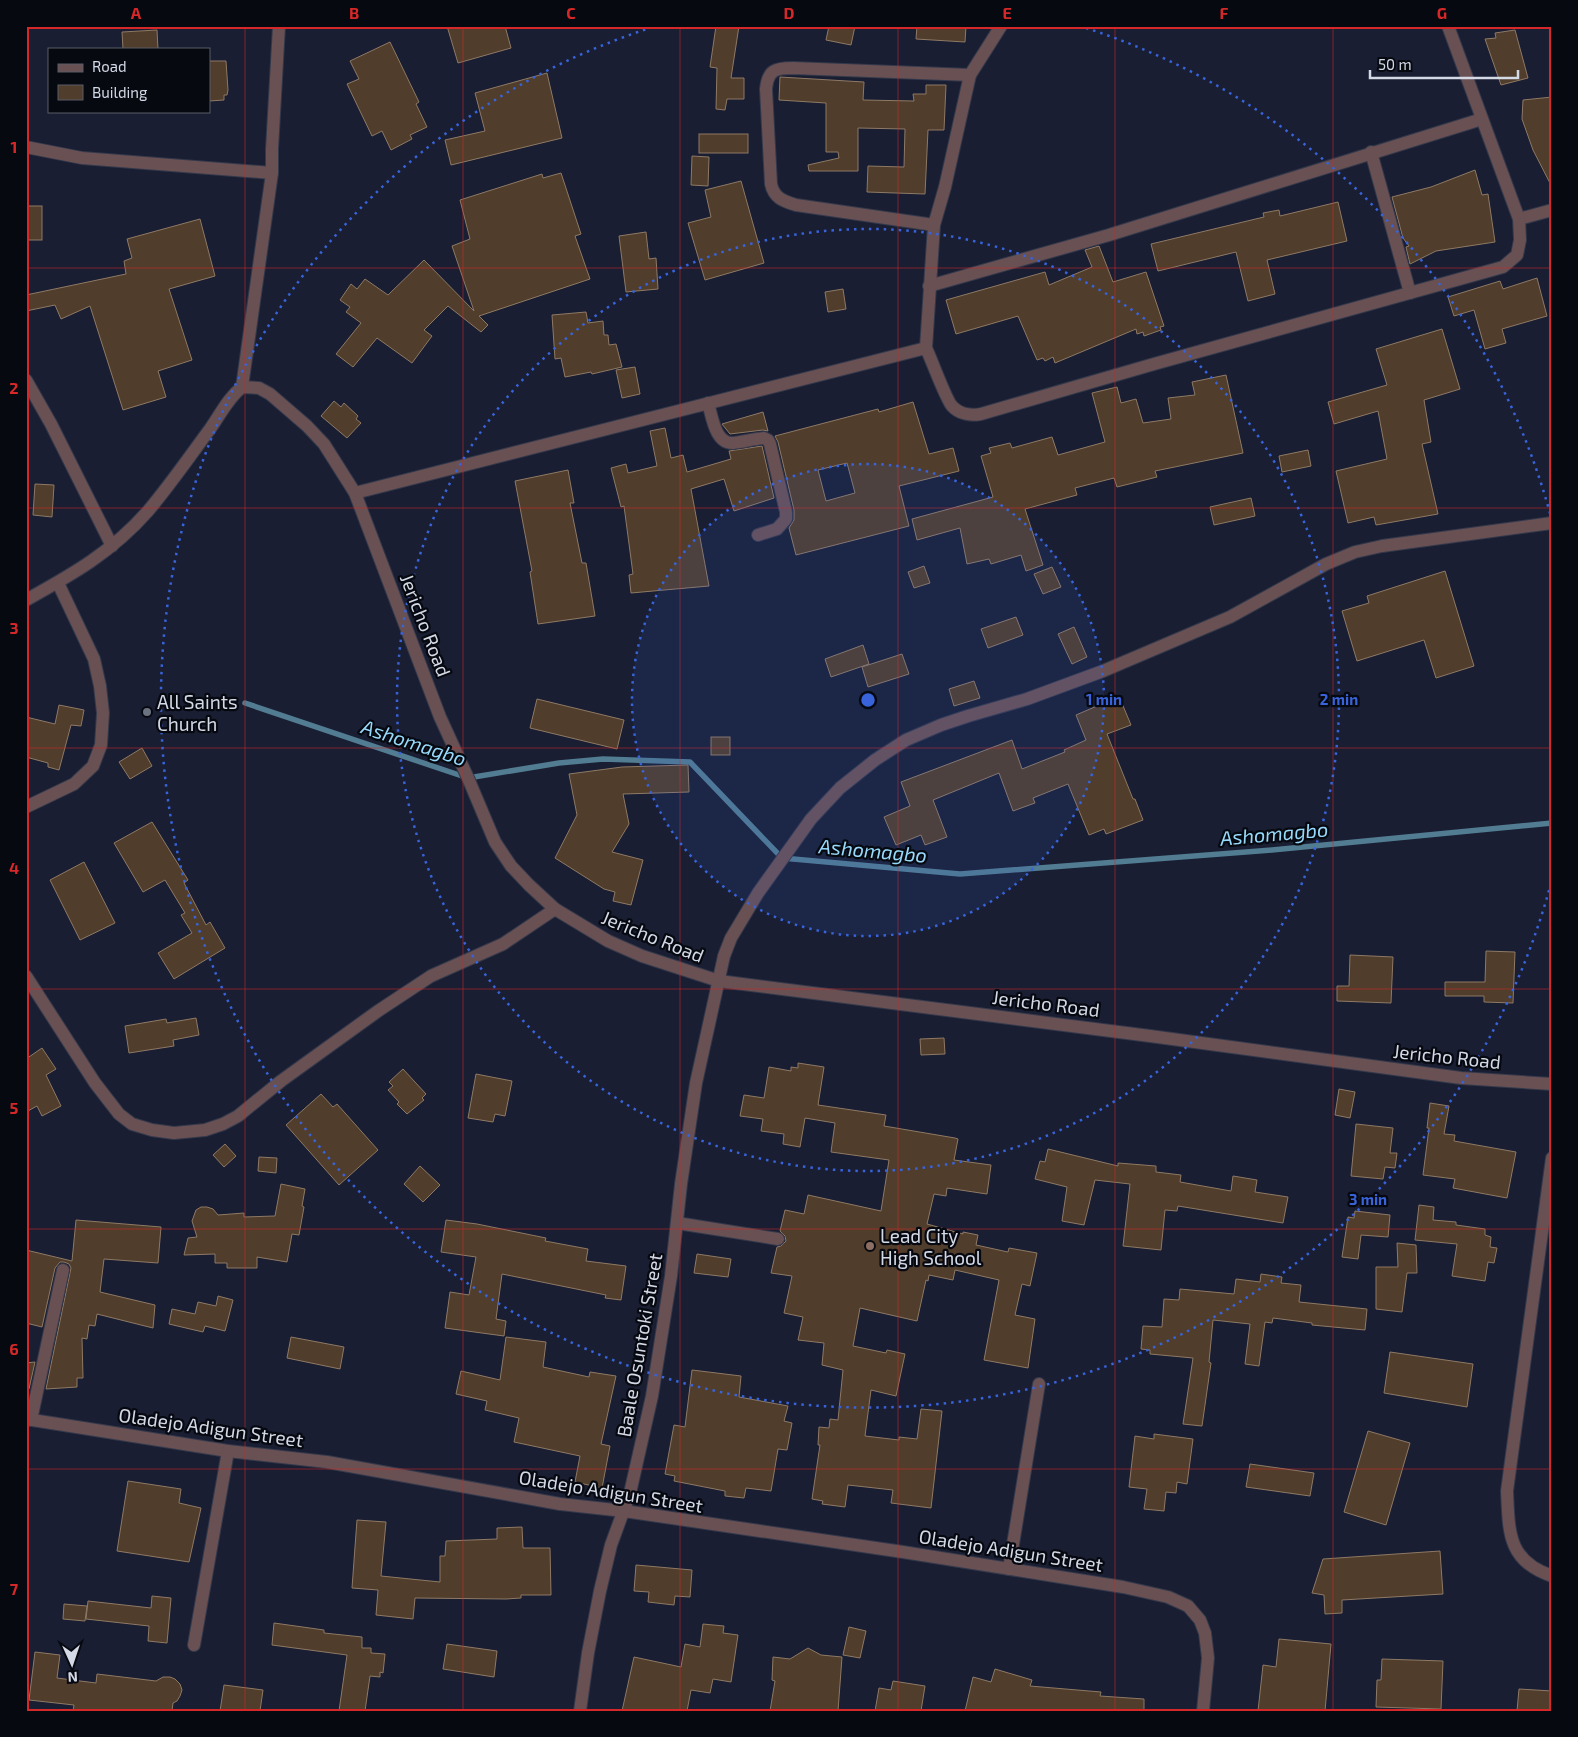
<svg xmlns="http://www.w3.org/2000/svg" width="1578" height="1737" viewBox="0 0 1578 1737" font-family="'Exo 2',sans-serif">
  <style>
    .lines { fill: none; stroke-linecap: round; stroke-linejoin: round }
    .stream { stroke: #517c91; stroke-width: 5.5 }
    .building { fill: #503d2b; stroke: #8e7965; fill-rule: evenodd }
    .minor-casing { stroke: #33384b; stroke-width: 14 }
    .minor { stroke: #685053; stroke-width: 12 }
    .grid { fill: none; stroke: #d62828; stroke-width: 1; stroke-opacity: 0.55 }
    .ring { fill: none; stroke: #3863da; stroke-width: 2.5; stroke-dasharray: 2.5 5 }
    .worship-dot { fill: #6b7280; stroke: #070911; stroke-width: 2 }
    .education-dot { fill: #8d6e63; stroke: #070911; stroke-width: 2 }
    .labels { text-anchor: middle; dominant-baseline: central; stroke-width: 4.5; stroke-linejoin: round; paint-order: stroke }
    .street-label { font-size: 19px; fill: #d4d9e6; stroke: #070911 }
    .poi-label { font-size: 19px; fill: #d4d9e6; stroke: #070911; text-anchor: start }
    .water-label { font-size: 20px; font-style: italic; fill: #96d9fa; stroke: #070911 }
    .centre { fill: #3863da; stroke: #070911; stroke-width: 2.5 }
    .ring-label { font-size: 15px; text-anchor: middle; font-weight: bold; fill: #3863da; stroke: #070911; stroke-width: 4.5; stroke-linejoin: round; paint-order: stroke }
    .neatline { fill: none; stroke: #d62828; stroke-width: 2 }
    .grid-label { font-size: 16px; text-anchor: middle; font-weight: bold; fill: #d62828 }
  </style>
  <rect width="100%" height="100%" fill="#191e32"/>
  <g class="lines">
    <polyline class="stream" points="245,703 468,778 559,763 603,759 690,762 782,858 960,874 1272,850 1552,823"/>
  </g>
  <g class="building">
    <polygon points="447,26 505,26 511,48 458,63"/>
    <polygon points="716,26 739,26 731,78 744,78 744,99 727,99 725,110 716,109 717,68 710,67"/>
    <polygon points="829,26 855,26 851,45 826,40"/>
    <polygon points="917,26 966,26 965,42 916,39"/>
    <polygon points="157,30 158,49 123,49 122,32"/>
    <polygon points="1515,30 1528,78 1501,85 1485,39 1496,38 1495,33"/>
    <polygon points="390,42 419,102 416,104 427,127 410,135 412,139 391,150 382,131 372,136 347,84 359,79 350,61"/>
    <polygon points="209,61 226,61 228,90 227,95 224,95 224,100 209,101"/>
    <polygon points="547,73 562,138 451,165 445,140 485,131 475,93"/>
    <polygon points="780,77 864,82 863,100 914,101 913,94 926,94 926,85 946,85 944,130 928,130 925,194 867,192 868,166 904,167 905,129 858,128 858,171 809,171 808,165 839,158 838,152 826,152 826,103 779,100"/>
    <polygon points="1552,97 1552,187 1533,150 1522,119 1523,100"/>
    <rect x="699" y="134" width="49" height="19"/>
    <polygon points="692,156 709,157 708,186 691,185"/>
    <polygon points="1475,170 1482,195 1488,194 1495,242 1436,251 1410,264 1406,247 1409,246 1403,238 1392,197 1431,187"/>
    <polygon points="561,173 581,234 575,236 590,279 479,316 488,325 481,332 448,306 424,330 432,336 412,363 377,338 353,367 336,354 361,323 346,312 350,307 340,300 351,284 357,289 365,279 388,295 424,260 474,311 452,246 470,239 460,200 542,174 543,178"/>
    <polygon points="741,181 764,263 705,280 688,223 711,217 705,190"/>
    <polygon points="1338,202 1347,241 1267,260 1275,294 1248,301 1236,252 1158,271 1151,244 1264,217 1263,213 1279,210 1280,216"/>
    <rect x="26" y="206" width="16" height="34"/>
    <polygon points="200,219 215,276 169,289 192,360 158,371 166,397 123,410 90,306 61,319 55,305 26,311 26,295 126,274 124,261 132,258 127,239"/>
    <polygon points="646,232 649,259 656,258 658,289 626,292 619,236"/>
    <polygon points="1099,246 1113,282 1146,272 1164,326 1160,327 1161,330 1144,336 1143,332 1137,334 1136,329 1055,363 1053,357 1045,361 1043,358 1037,360 1018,316 956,334 946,300 1045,272 1049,285 1092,267 1085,250"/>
    <polygon points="1537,278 1547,316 1502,329 1506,343 1485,349 1474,310 1454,316 1448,297 1500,281 1503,289"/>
    <polygon points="843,289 846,309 828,312 825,292"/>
    <polygon points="586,312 588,323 603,321 604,335 608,335 609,345 616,344 622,367 592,374 591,372 565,377 561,358 555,359 552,315"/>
    <polygon points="1442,329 1460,389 1424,400 1431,442 1422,444 1438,514 1376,525 1374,517 1348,523 1336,471 1387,459 1378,411 1334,424 1328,402 1387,385 1376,349"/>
    <polygon points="635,367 640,394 622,398 616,370"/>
    <polygon points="1226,375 1243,453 1155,471 1157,477 1117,487 1114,478 1075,488 1077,495 1025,509 1043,565 1026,571 1021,555 991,564 989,559 967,564 960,528 917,540 912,519 993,497 981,456 991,453 989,448 1010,443 1012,448 1052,437 1058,455 1105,442 1092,393 1117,387 1121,403 1136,399 1143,423 1171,419 1168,398 1195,395 1192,382"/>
    <polygon points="334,401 341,407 344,403 358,416 356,419 361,423 347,438 321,416"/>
    <path d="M913,402L929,454L953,448L959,471L899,486L909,526L796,555L789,528L794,520V510L778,442L775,436L878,409L879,412ZM847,463L855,493L826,501L818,470Z"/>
    <polygon points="763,412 768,431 763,430 730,434 722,424"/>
    <polygon points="665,428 671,458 683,455 687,472 731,459 729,451 762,446 774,498 734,511 724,479 691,489 709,586 631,593 629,575 633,574 624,506 621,507 611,468 626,464 628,473 657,466 650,431"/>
    <polygon points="1308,450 1311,466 1282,472 1279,456"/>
    <polygon points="568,470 574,503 570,503 582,563 586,563 595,616 538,624 530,572 532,571 515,481"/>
    <polygon points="35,484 54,485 52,517 33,515"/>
    <polygon points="1251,498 1255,516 1214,525 1210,507"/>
    <polygon points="924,566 930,583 914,588 908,572"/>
    <polygon points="1052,567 1061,587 1043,594 1034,574"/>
    <polygon points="1445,571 1474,666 1436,678 1424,640 1357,661 1342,611 1369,603 1367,596"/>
    <polygon points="1016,617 1023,635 988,648 981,629"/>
    <polygon points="1074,627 1087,657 1072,664 1058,634"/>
    <polygon points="863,645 869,664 831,677 825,659"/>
    <polygon points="902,654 909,674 868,687 862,667"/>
    <polygon points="974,681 980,698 954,706 949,689"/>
    <polygon points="537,699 624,720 617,749 530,728"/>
    <polygon points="1121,701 1131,725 1107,734 1133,799 1135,799 1143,820 1106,834 1104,829 1089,835 1068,784 1033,798 1035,803 1013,811 999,773 933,800 947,837 925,845 921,835 896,845 884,817 910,806 901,782 1012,740 1022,769 1065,752 1064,750 1086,740 1076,715 1104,703 1106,707"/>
    <polygon points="59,705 84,710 81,726 71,725 59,770 48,767 48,763 26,757 26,717 55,724"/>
    <rect x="711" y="737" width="19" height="18"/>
    <polygon points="142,748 152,766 130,779 119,762"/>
    <polygon points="688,765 689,792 623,794 629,824 612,852 643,860 631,905 613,901 615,892 604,889 555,858 577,815 569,774 622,767"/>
    <polygon points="152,822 188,880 184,883 206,925 210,922 225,948 174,979 158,953 192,933 181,915 185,913 165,880 143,892 114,843"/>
    <polygon points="84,862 115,923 80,940 50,880"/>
    <polygon points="1486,951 1515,952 1513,1003 1484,1002 1484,996 1445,996 1445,982 1485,982"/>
    <polygon points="1350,955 1393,957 1391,1003 1337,1001 1337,986 1349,986"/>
    <polygon points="196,1018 199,1035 173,1040 174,1046 129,1053 125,1026 166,1019 167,1023"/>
    <polygon points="944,1038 945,1054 921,1055 920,1039"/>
    <polygon points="42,1048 56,1069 46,1075 61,1106 42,1116 37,1106 26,1112 26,1059"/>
    <polygon points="798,1063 824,1067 818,1105 886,1115 884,1126 955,1138 958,1139 954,1160 991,1165 987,1194 947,1188 946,1196 934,1194 927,1224 963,1234 963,1232 978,1235 976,1245 1008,1252 1009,1248 1037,1253 1030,1286 1022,1284 1015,1315 1035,1319 1028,1368 984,1360 999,1280 955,1270 953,1280 929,1275 928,1281 926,1280 917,1321 860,1308 853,1346 886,1353 887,1350 905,1354 896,1396 871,1390 865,1436 899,1440 899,1437 917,1439 921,1409 942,1411 931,1508 891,1503 893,1490 848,1485 845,1507 822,1504 823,1501 812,1499 820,1445 818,1445 819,1427 829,1428 830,1419 838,1420 843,1370 822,1365 824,1343 798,1340 803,1317 784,1313 792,1276 771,1273 777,1247 781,1246 786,1241 785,1236 780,1231 785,1210 804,1214 808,1195 881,1211 889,1160 831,1152 835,1123 805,1118 800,1147 783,1144 784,1134 761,1131 763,1119 740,1116 744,1095 764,1098 769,1067 791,1071 791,1067 798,1068"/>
    <polygon points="403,1069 426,1094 422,1098 424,1100 407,1114 397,1104 399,1102 388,1090 393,1086 389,1082"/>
    <polygon points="476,1074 512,1081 505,1116 495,1114 493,1122 468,1118"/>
    <polygon points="1339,1089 1355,1092 1350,1118 1335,1115"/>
    <polygon points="321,1094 333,1107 337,1104 378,1150 339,1185 286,1125"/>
    <polygon points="1430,1103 1449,1106 1444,1134 1455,1135 1454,1141 1516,1152 1507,1198 1453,1188 1455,1179 1423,1175 1429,1128 1427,1128"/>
    <polygon points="1356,1124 1393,1128 1390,1153 1397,1153 1395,1168 1385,1167 1383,1179 1351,1176"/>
    <polygon points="225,1144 236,1156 224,1167 213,1155"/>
    <polygon points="1048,1149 1118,1166 1118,1163 1156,1166 1156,1172 1181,1175 1180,1182 1231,1191 1233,1176 1257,1180 1255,1192 1288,1197 1283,1223 1178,1206 1177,1211 1165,1210 1161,1250 1123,1246 1130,1184 1095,1180 1084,1225 1062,1221 1067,1187 1035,1179 1040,1161 1045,1162"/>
    <polygon points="259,1157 277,1158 276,1173 258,1171"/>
    <polygon points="420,1166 440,1185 423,1202 404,1184"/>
    <polygon points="281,1184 305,1189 302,1206 304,1207 299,1235 292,1234 287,1262 257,1257 257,1268 227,1268 227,1263 215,1263 215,1254 184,1255 188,1238 197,1237 192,1221 196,1210 201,1207 207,1207 213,1209 218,1215 244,1213 244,1217 275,1216"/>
    <polygon points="1419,1205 1434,1207 1433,1220 1456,1222 1456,1225 1485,1229 1485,1235 1491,1237 1490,1247 1497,1248 1494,1263 1488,1262 1485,1281 1452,1276 1457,1244 1415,1240"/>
    <polygon points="1355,1211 1390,1215 1388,1237 1361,1235 1358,1259 1342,1257 1348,1217 1354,1218"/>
    <polygon points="76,1220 161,1227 158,1263 104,1259 100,1292 155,1305 153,1328 97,1314 95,1326 89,1325 87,1339 82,1338 83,1378 77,1378 77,1387 46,1389 71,1268 69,1264 64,1262 60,1262 55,1268 42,1327 26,1323 26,1250 72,1261"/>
    <polygon points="446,1220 477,1224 546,1238 545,1241 588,1249 586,1261 626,1266 621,1300 605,1298 606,1295 502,1274 496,1319 506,1321 504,1336 445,1328 450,1292 469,1295 476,1257 441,1252"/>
    <polygon points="1397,1243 1416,1245 1417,1273 1407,1273 1402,1312 1376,1309 1376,1267 1398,1267"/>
    <polygon points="697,1254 731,1259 728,1277 694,1273"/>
    <polygon points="1261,1274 1282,1277 1281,1283 1301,1285 1299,1302 1367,1309 1365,1330 1312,1325 1312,1323 1273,1318 1272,1323 1265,1322 1259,1366 1245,1364 1250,1324 1213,1320 1209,1362 1211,1363 1202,1426 1183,1424 1193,1358 1150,1354 1150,1350 1141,1349 1143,1326 1162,1327 1164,1299 1179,1300 1180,1289 1234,1294 1236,1279 1260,1282"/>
    <polygon points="218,1296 233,1300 225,1331 205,1326 203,1332 169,1324 172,1309 195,1314 198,1302 216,1306"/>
    <polygon points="291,1337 344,1347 340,1369 287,1358"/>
    <polygon points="506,1337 546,1342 543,1367 589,1377 590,1372 616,1376 601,1444 610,1446 602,1488 575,1482 580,1456 514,1442 519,1418 485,1410 487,1401 456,1394 461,1371 500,1380"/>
    <polygon points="1390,1352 1473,1364 1467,1407 1384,1393"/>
    <polygon points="35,1362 29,1389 26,1389 26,1363"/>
    <polygon points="692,1370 741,1376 739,1397 788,1406 784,1421 792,1423 787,1450 778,1449 771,1491 746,1488 744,1498 725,1496 725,1491 674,1481 675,1476 665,1474 674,1425 685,1427"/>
    <polygon points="1368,1431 1410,1443 1386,1525 1344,1512"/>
    <polygon points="1154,1434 1193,1439 1187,1484 1177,1482 1176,1493 1166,1492 1164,1511 1144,1509 1147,1489 1129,1487 1135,1436 1154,1439"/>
    <polygon points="1250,1464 1314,1473 1310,1496 1246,1487"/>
    <polygon points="128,1481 181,1489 179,1503 201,1508 189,1562 117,1551"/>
    <polygon points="357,1520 386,1522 381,1576 440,1582 440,1556 445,1556 446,1541 497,1539 497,1528 522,1527 523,1548 550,1548 551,1595 521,1595 521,1598 506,1599 415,1598 413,1619 376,1615 378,1590 352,1588"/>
    <polygon points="1440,1551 1443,1594 1342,1600 1342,1613 1325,1614 1324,1595 1312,1593 1323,1559"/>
    <polygon points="636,1565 692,1570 690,1597 675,1596 674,1605 648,1602 649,1592 634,1591"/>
    <polygon points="152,1596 171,1598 167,1643 148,1641 149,1626 86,1619 88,1601 151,1608"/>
    <polygon points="64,1604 87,1606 85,1621 63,1619"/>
    <polygon points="274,1623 324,1630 324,1633 362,1637 362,1648 371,1648 371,1653 385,1654 383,1673 380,1672 380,1677 370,1676 365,1711 339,1711 347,1655 272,1645"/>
    <polygon points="703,1624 724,1626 723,1633 738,1635 731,1682 713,1679 710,1693 691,1690 687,1711 622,1711 634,1657 681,1667 685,1644 700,1647"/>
    <polygon points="849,1627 866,1631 860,1658 843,1655"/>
    <polygon points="1279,1639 1331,1644 1325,1711 1258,1711 1263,1665 1276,1667"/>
    <polygon points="447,1644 497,1651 494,1677 443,1669"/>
    <polygon points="808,1648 821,1655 842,1657 838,1711 770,1711 775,1681 772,1680 773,1657 790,1659"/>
    <polygon points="35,1652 60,1655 57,1678 96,1683 97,1674 156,1681 163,1677 170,1677 175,1679 180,1684 182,1690 180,1696 177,1701 173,1703 172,1711 73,1711 74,1705 29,1700"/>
    <polygon points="1382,1659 1443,1661 1441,1709 1376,1707 1377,1680 1381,1680"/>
    <polygon points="995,1669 1032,1680 1030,1686 1101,1692 1100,1696 1144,1699 1144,1711 965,1711 973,1677 991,1682"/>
    <polygon points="893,1681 925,1686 921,1711 875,1711 879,1688 891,1690"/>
    <polygon points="224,1685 263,1690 260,1711 220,1711"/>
    <polygon points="1519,1689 1552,1691 1552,1711 1517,1711"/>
  </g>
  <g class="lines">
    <g class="minor-casing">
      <g id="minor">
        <polyline points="26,147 82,158 272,173"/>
        <polyline points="1371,152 1410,293"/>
        <polyline points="1519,219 1552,210"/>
        <path d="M934,225L796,205C783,201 774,198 771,184L766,89C768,70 775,68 793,68L970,75"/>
        <polyline points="929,286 1109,235 1482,119"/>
        <polyline points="926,348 934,225 945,187 970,75 1001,26"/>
        <polyline points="26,380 51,424 112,546"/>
        <polyline points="242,387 272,173 272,149 279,26"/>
        <path d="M708,403C712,416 715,444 733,443C743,442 753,439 764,438L768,440L770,444L786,512V519L777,529L758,535"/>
        <path d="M355,493L926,348C931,358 946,400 952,406C959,414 971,416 981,414L1154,364L1503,267L1517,255L1520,240L1519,219L1448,26"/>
        <path d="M26,600C73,574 112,552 148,511C170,485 190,456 210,429C220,415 228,398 242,387L259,388L270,394L307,426L324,444L355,493L440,717L468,778L495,842L511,866L529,885L555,909L608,941L642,956L719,981L1150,1036L1461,1078L1552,1084"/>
        <polyline points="26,807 74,784 93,766 101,745 103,713 100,686 94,659 58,583"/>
        <polyline points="26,976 95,1083 119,1114 132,1124 152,1130 174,1133 205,1130 223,1124 238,1116 281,1081 378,1011 431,976 503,944 555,909"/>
        <path d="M1552,1158L1507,1491C1509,1531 1507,1561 1552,1576"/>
        <polyline points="677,1223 778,1239"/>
        <polyline points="26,1419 228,1451 327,1462 560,1504 624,1511 903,1552 1123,1587 1168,1597 1188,1606 1200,1620 1205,1633 1208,1658 1203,1711"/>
        <polyline points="31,1420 63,1270"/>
        <polyline points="1009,1569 1039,1384"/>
        <polyline points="194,1645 228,1451"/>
        <polyline points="580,1711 588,1653 600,1591 611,1545 630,1493 652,1396 671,1276 681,1184 696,1083 724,956 731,938 758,893 811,819 840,788 875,760 906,740 941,725 968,716 1027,699 1103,671 1230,617 1326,564 1355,552 1382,546 1552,523"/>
      </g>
    </g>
    <use href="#minor" class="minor"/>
  </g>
  <path class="grid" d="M245,26V1711M463,26V1711M680,26V1711M898,26V1711M1115,26V1711M1333,26V1711M26,268H1552M26,508H1552M26,748H1552M26,989H1552M26,1229H1552M26,1469H1552"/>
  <circle cx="868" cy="700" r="236" fill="#3863da" fill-opacity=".12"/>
  <g class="ring">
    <circle cx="868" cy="700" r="236"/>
    <circle cx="868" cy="700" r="471"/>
    <path d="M1551 883A707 707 0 1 1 650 28M1086 28A707 707 0 0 1 1551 517"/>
  </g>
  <circle class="worship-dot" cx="147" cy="712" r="5"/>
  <circle class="education-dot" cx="870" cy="1246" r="5"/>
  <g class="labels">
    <g class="street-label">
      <text transform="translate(426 625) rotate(69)">Jericho Road</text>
      <text transform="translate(653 936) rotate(22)">Jericho Road</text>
      <text transform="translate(1046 1003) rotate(7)">Jericho Road</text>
      <text transform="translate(1447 1056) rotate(6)">Jericho Road</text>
      <text transform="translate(639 1345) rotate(-80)">Baale Osuntoki Street</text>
      <text transform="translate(211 1427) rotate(8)">Oladejo Adigun Street</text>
      <text transform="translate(611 1491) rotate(9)">Oladejo Adigun Street</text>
      <text transform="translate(1011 1550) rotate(9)">Oladejo Adigun Street</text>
    </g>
    <g class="poi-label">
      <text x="157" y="701">All Saints<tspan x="157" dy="22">Church</tspan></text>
      <text x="880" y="1235">Lead City<tspan x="880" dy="22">High School</tspan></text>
    </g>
    <g class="water-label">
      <text transform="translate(414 742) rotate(18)">Ashomagbo</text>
      <text transform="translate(1274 833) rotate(-5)">Ashomagbo</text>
      <text transform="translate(873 850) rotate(5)">Ashomagbo</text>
    </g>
  </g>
  <circle cx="868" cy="700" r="8" class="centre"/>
  <g class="ring-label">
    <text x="1104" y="705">1 min</text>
    <text x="1339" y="705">2 min</text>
    <text x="1368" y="1205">3 min</text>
  </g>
  <rect width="1578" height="1737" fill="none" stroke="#070911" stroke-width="55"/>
  <rect x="48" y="48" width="162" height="65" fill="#070911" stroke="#595c66"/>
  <rect x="58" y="64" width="25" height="8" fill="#685053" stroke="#595c66"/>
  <text x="92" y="72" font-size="15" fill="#d4d9e6">Road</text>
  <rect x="58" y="85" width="25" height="15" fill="#503d2b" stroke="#595c66"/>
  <text x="92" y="98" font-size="15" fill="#d4d9e6">Building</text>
  <g transform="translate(72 1664) rotate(177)" stroke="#070911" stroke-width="4" paint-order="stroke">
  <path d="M0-4L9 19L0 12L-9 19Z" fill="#d4d9e6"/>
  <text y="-8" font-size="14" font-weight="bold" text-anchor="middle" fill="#d4d9e6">N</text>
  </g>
  <path d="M1370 70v8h148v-8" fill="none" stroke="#d4d9e6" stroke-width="2.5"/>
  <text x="1378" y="70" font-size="15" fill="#d4d9e6" stroke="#070911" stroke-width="4" paint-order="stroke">50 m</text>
  <rect x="28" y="28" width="1522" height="1682" class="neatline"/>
  <g class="grid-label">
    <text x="136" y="19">A</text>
    <text x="354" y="19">B</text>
    <text x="571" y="19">C</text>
    <text x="789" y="19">D</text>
    <text x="1007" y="19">E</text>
    <text x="1224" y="19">F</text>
    <text x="1442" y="19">G</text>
    <text x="14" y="153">1</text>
    <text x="14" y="394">2</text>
    <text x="14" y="634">3</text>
    <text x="14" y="874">4</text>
    <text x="14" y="1114">5</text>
    <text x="14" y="1355">6</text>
    <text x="14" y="1595">7</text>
  </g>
</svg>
